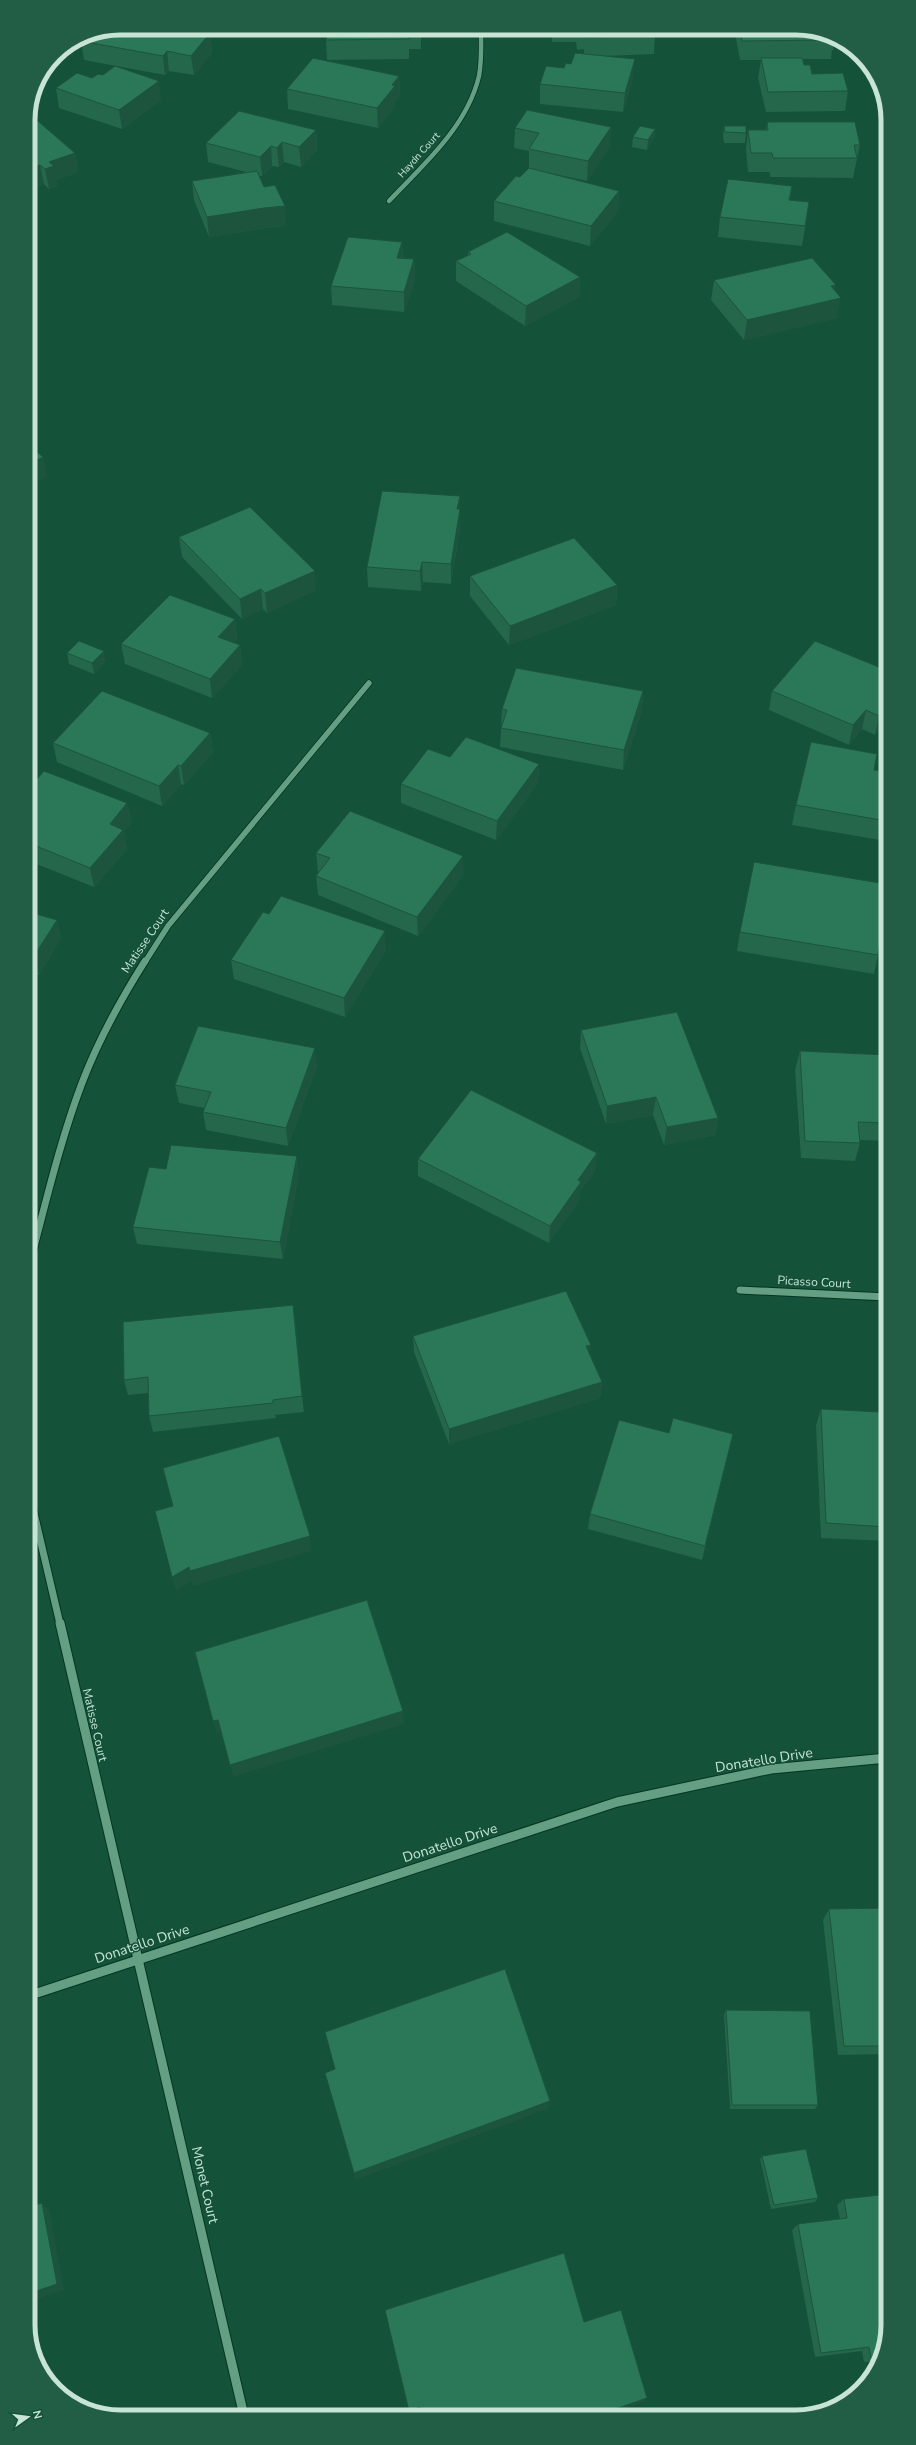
<svg xmlns="http://www.w3.org/2000/svg" width="916" height="2445" viewBox="0 0 916 2445" font-family="'Nunito Sans',sans-serif">
  <style>
    .lines { fill: none; stroke-linecap: round; stroke-linejoin: round }
    .minor-far3-casing { stroke: #053523; stroke-width: 6 }
    .minor-far2-casing { stroke: #053523; stroke-width: 7 }
    .minor-far1-casing { stroke: #053523; stroke-width: 9 }
    .minor-casing { stroke: #053523; stroke-width: 11 }
    .minor-far3 { stroke: #659f83; stroke-width: 4.5 }
    .minor-far2 { stroke: #659f83; stroke-width: 5.5 }
    .minor-far1 { stroke: #659f83; stroke-width: 7 }
    .minor { stroke: #659f83; stroke-width: 9 }
    .wall { fill: #24674b }
    .shaded-wall { fill: #1d543d }
    .building { fill: #2a7857; stroke: #1d543d }
    .labels { text-anchor: middle; dominant-baseline: central; stroke-width: 3; stroke-linejoin: round; paint-order: stroke }
    .far-street-label { font-size: 10px; fill: #c7e4d5; stroke: #14523a }
    .street-label { font-size: 12px; fill: #c7e4d5; stroke: #14523a }
    .near-street-label { font-size: 14px; fill: #c7e4d5; stroke: #14523a }
    .rim { fill: none; stroke: #c7e4d5; stroke-width: 5 }
  </style>
  <rect width="100%" height="100%" fill="#14523a"/>
  <g class="lines">
    <g class="minor-far3-casing">
      <path id="minor-far3" d="M389,201C423,165 467,127 479,76C482,60 481,45 481,28"/>
    </g>
    <g class="minor-far2-casing">
      <polyline id="minor-far2" points="145,962 168,926 369,683"/>
    </g>
    <g class="minor-far1-casing">
      <g id="minor-far1">
        <path d="M30,1262C46,1202 60,1141 82,1083C98,1041 121,999 145,961"/>
        <polyline points="740,1290 887,1297"/>
        <polyline points="30,1496 60,1624"/>
      </g>
    </g>
    <g class="minor-casing">
      <g id="minor">
        <polyline points="60,1623 244,2416"/>
        <polyline points="31,1995 617,1802 771,1769 887,1758"/>
      </g>
    </g>
    <use href="#minor-far3" class="minor-far3"/>
    <use href="#minor-far2" class="minor-far2"/>
    <use href="#minor-far1" class="minor-far1"/>
    <use href="#minor" class="minor"/>
  </g>
  <g class="wall">
    <polygon points="120,28 192,28 192,30 210,33 212,53 194,75 169,71 165,75 84,60 81,41 86,36 85,35"/>
    <polygon points="421,28 421,49 409,49 409,59 327,60 326,40"/>
    <polygon points="551,28 654,28 655,35 654,54 605,56 633,79 623,112 540,104 540,84 571,64 584,54 584,49 577,50 576,42 552,42"/>
    <polygon points="734,28 803,28 835,40 833,50 832,50 831,59 803,59 804,65 812,74 848,91 845,111 766,112 758,78 761,60 740,60"/>
    <polygon points="399,76 400,95 395,101 395,105 378,128 288,109 287,89"/>
    <polygon points="92,78 161,100 122,129 59,108 56,88"/>
    <polygon points="28,117 75,153 78,172 56,180 57,186 49,189 44,184 28,190"/>
    <polygon points="767,122 860,145 853,178 770,177 770,172 748,172 746,149 748,130 766,130"/>
    <polygon points="724,126 746,133 745,143 724,143 723,136"/>
    <polygon points="515,128 610,146 587,181 550,173 619,191 618,211 590,246 494,221 494,201 520,177 529,168 529,151 514,148"/>
    <polygon points="655,129 654,139 647,150 632,147 633,137"/>
    <polygon points="316,130 317,150 301,167 284,162 279,167 272,166 262,176 259,176 264,187 286,226 265,228 209,237 194,200 192,181 246,172 208,162 206,143"/>
    <polygon points="792,186 790,200 809,202 806,222 802,246 718,237 720,217"/>
    <polygon points="402,242 403,258 414,259 415,279 404,312 332,305 331,286"/>
    <polygon points="468,252 580,277 579,297 525,326 456,281 456,261 468,256"/>
    <polygon points="714,280 835,291 837,318 744,340 711,300"/>
    <polygon points="460,496 460,529 451,584 423,582 421,591 368,587 367,567"/>
    <polygon points="179,537 316,590 267,613 263,609 242,619 182,557"/>
    <polygon points="470,576 617,585 616,605 509,645 470,596"/>
    <polygon points="235,619 237,639 234,643 240,645 242,665 212,698 125,664 121,644"/>
    <polygon points="67,653 106,661 94,674 69,664"/>
    <polygon points="886,670 886,721 875,735 862,729 849,745 769,710 772,691"/>
    <polygon points="643,691 642,711 623,770 500,747 502,709"/>
    <polygon points="210,733 213,752 184,785 181,784 162,806 57,762 53,743"/>
    <polygon points="450,757 539,764 538,783 496,840 401,803 401,784"/>
    <polygon points="874,770 880,787 886,788 886,841 792,825 796,805"/>
    <polygon points="29,788 127,803 131,823 124,831 127,849 94,887 29,861"/>
    <polygon points="316,853 463,856 463,875 418,936 318,895 316,876 319,872 318,872"/>
    <polygon points="886,884 886,941 884,948 880,947 878,955 874,974 737,951 740,932"/>
    <polygon points="29,912 57,920 61,938 39,975 29,972"/>
    <polygon points="269,914 386,950 345,1017 234,979 231,960"/>
    <polygon points="581,1030 718,1118 715,1135 664,1145 653,1115 606,1124 580,1048"/>
    <polygon points="800,1051 886,1055 886,1141 860,1140 860,1143 855,1161 801,1158 795,1070"/>
    <polygon points="317,1066 288,1146 206,1130 203,1112 204,1108 179,1103 175,1085"/>
    <polygon points="418,1159 596,1170 580,1191 580,1199 549,1243 418,1176"/>
    <polygon points="166,1169 299,1174 283,1259 137,1244 133,1227"/>
    <polygon points="293,1305 304,1412 275,1415 276,1418 153,1432 149,1416 148,1393 128,1395 124,1380"/>
    <polygon points="413,1336 590,1354 602,1382 600,1398 449,1444 414,1352"/>
    <polygon points="821,1409 882,1438 887,1438 887,1541 821,1538 816,1425"/>
    <polygon points="669,1433 733,1434 702,1560 588,1529 590,1514"/>
    <polygon points="887,1908 888,2054 838,2055 823,1920 829,1909"/>
    <polygon points="726,2010 818,2105 815,2109 730,2109 724,2015"/>
    <polygon points="762,2156 818,2198 815,2202 771,2209 760,2159"/>
    <polygon points="844,2199 888,2326 876,2361 864,2362 862,2351 815,2357 792,2230 798,2224 840,2219 837,2205"/>
  </g>
  <g class="shaded-wall">
    <polygon points="210,33 212,53 194,75 191,56"/>
    <polygon points="167,51 169,71 165,75 163,56"/>
    <polygon points="635,59 633,79 623,112 625,93"/>
    <polygon points="399,76 400,95 395,101 395,105 378,128 377,108 392,85"/>
    <polygon points="159,81 161,100 122,129 119,110"/>
    <polygon points="611,127 610,146 587,181 588,161"/>
    <polygon points="655,129 654,139 647,150 648,140"/>
    <polygon points="316,130 317,150 301,167 299,147"/>
    <polygon points="282,142 284,162 279,167 277,148"/>
    <polygon points="271,146 272,166 262,176 260,157"/>
    <polygon points="75,153 78,172 56,180 57,186 49,189 45,169 49,162"/>
    <polygon points="40,165 44,184 28,190 28,169"/>
    <polygon points="619,191 618,211 590,246 591,226"/>
    <polygon points="285,206 286,226 265,228 209,237 207,217 264,208"/>
    <polygon points="402,242 403,262 397,258"/>
    <polygon points="414,259 415,279 404,312 404,292"/>
    <polygon points="580,277 579,297 525,326 526,306"/>
    <polygon points="836,285 834,300 841,298 837,318 744,340 747,320 831,286"/>
    <polygon points="43,457 47,477 29,486 29,464"/>
    <polygon points="460,496 460,529 451,584 451,564 457,509"/>
    <polygon points="33,524 37,544 29,561 29,532"/>
    <polygon points="422,562 423,582 421,591 420,571"/>
    <polygon points="315,571 316,590 267,613 265,593"/>
    <polygon points="617,585 616,605 509,645 510,626"/>
    <polygon points="261,589 263,609 242,619 240,599"/>
    <polygon points="235,619 237,639 221,657 218,637"/>
    <polygon points="240,645 242,665 212,698 210,679"/>
    <polygon points="104,651 106,661 94,674 92,663"/>
    <polygon points="643,691 642,711 623,770 624,750"/>
    <polygon points="886,707 886,721 875,735 879,716"/>
    <polygon points="866,710 862,729 849,745 853,725"/>
    <polygon points="210,733 213,752 184,785 181,766"/>
    <polygon points="539,764 538,783 496,840 497,821"/>
    <polygon points="178,765 181,784 162,806 159,786"/>
    <polygon points="127,803 131,823 124,831 127,849 94,887 90,868 110,824"/>
    <polygon points="463,856 463,875 418,936 417,917"/>
    <polygon points="57,920 61,938 39,975 34,956"/>
    <polygon points="385,931 386,950 345,1017 344,998"/>
    <polygon points="315,1048 317,1066 288,1146 286,1128"/>
    <polygon points="656,1097 653,1115 606,1124 607,1106"/>
    <polygon points="718,1118 715,1135 664,1145 667,1127"/>
    <polygon points="597,1153 596,1170 580,1191 580,1199 549,1243 550,1226 578,1180"/>
    <polygon points="297,1156 299,1174 283,1259 280,1242"/>
    <polygon points="293,1305 296,1321 304,1412 302,1396"/>
    <polygon points="591,1345 589,1361 586,1346"/>
    <polygon points="602,1382 600,1398 449,1444 449,1429"/>
    <polygon points="310,1536 312,1551 193,1586 192,1581 176,1591 172,1577 189,1567"/>
    <polygon points="403,1711 404,1724 233,1777 230,1765"/>
    <polygon points="218,1720 221,1732 217,1734 213,1721"/>
    <polygon points="550,2101 548,2109 355,2180 354,2173"/>
    <polygon points="42,2203 49,2209 64,2290 31,2301 31,2293"/>
    <polygon points="647,2398 644,2402 605,2415 598,2415"/>
    <polygon points="420,2407 420,2410 409,2414 409,2411"/>
  </g>
  <g class="building">
    <polygon points="120,28 189,28 188,29 210,33 191,56 167,51 163,56 81,41 86,35"/>
    <polygon points="327,28 421,28 421,30 408,30 409,39 326,40"/>
    <polygon points="578,28 654,28 655,35 586,37 585,30 578,30"/>
    <polygon points="740,28 803,28 833,40 742,41"/>
    <polygon points="575,53 635,59 625,93 540,84 546,66 564,68 566,63 571,64"/>
    <polygon points="313,58 399,76 392,85 395,86 377,108 287,89"/>
    <polygon points="761,58 802,58 804,65 810,65 812,74 843,73 848,91 768,92"/>
    <polygon points="115,66 159,81 119,110 56,88 77,73 92,78 98,74 103,75"/>
    <polygon points="527,110 611,127 588,161 529,149 539,133 515,128"/>
    <polygon points="239,111 316,130 299,147 282,142 277,148 271,146 260,157 206,143"/>
    <polygon points="32,116 75,153 49,162 54,166 45,169 40,165 28,169 28,117"/>
    <polygon points="767,122 855,122 860,145 854,145 857,158 773,158 772,153 751,153 748,130 768,130"/>
    <polygon points="640,126 655,129 648,140 633,137"/>
    <polygon points="724,126 746,126 746,133 725,132"/>
    <polygon points="529,168 619,191 591,226 494,201 516,176 520,177"/>
    <polygon points="257,171 264,187 275,185 285,206 264,208 207,217 192,181"/>
    <polygon points="728,179 792,186 789,200 809,202 805,226 720,217"/>
    <polygon points="507,232 580,277 526,306 456,261 471,254 468,252"/>
    <polygon points="348,237 402,242 397,258 414,259 404,292 331,286"/>
    <polygon points="812,258 836,285 831,286 841,298 747,320 714,280"/>
    <polygon points="29,445 43,457 29,464"/>
    <polygon points="382,491 460,496 457,509 460,509 451,564 422,562 420,571 367,567"/>
    <polygon points="250,507 315,571 265,593 261,589 240,599 179,537"/>
    <polygon points="29,524 33,524 29,532"/>
    <polygon points="574,538 617,585 510,626 470,576"/>
    <polygon points="170,595 235,619 218,637 240,645 210,679 121,644"/>
    <polygon points="79,641 104,651 92,663 67,653"/>
    <polygon points="815,641 886,670 886,707 879,716 866,710 853,725 772,691"/>
    <polygon points="516,668 643,691 624,750 501,728 507,710 502,709"/>
    <polygon points="102,691 210,733 181,766 178,765 159,786 53,743"/>
    <polygon points="466,737 539,764 497,821 401,784 428,749 450,757"/>
    <polygon points="811,742 877,754 874,770 884,771 880,787 886,788 886,821 796,805"/>
    <polygon points="44,771 127,803 110,824 123,830 90,868 29,843 29,788"/>
    <polygon points="350,811 463,856 417,917 316,876 330,858 316,853"/>
    <polygon points="754,862 886,884 886,929 882,928 878,955 740,932"/>
    <polygon points="281,896 385,931 344,998 231,960 263,912 269,914"/>
    <polygon points="29,912 57,920 34,956 29,955"/>
    <polygon points="677,1012 718,1118 667,1127 656,1097 607,1106 581,1030"/>
    <polygon points="198,1026 315,1048 286,1128 203,1112 211,1092 175,1085"/>
    <polygon points="800,1051 886,1055 886,1123 858,1122 860,1143 805,1141"/>
    <polygon points="471,1090 597,1153 578,1180 581,1182 550,1226 418,1159"/>
    <polygon points="171,1145 297,1156 280,1242 133,1227 149,1167 166,1169"/>
    <polygon points="566,1291 591,1345 586,1346 602,1382 449,1429 413,1336"/>
    <polygon points="293,1305 302,1396 273,1400 273,1403 149,1416 148,1377 124,1380 123,1322"/>
    <polygon points="821,1409 880,1412 882,1438 887,1438 887,1527 826,1523"/>
    <polygon points="673,1418 733,1434 705,1546 590,1514 619,1420 669,1433"/>
    <polygon points="279,1436 310,1536 190,1571 189,1567 172,1577 155,1511 173,1506 163,1468"/>
    <polygon points="367,1600 403,1711 230,1765 218,1720 213,1721 195,1652"/>
    <polygon points="887,1908 888,2046 844,2046 829,1909"/>
    <polygon points="505,1969 550,2101 354,2173 325,2073 335,2069 325,2032"/>
    <polygon points="726,2010 810,2011 818,2105 732,2105"/>
    <polygon points="806,2149 818,2198 774,2205 762,2156"/>
    <polygon points="888,2194 888,2326 877,2358 871,2358 869,2347 821,2353 798,2224 847,2218 844,2199"/>
    <polygon points="42,2203 57,2284 31,2293 31,2206"/>
    <polygon points="564,2253 584,2322 621,2310 647,2398 598,2415 422,2415 420,2407 409,2411 385,2310"/>
  </g>
  <g class="labels">
    <g class="far-street-label">
      <text transform="translate(419 155) rotate(-48)">Haydn Court</text>
    </g>
    <g class="street-label">
      <text transform="translate(145 941) rotate(-56)">Matisse Court</text>
      <text transform="translate(814 1282) rotate(3)">Picasso Court</text>
      <text transform="translate(95 1725) rotate(77)">Matisse Court</text>
    </g>
    <g class="near-street-label">
      <text transform="translate(764 1760) rotate(-9)">Donatello Drive</text>
      <text transform="translate(450 1843) rotate(-18)">Donatello Drive</text>
      <text transform="translate(142 1944) rotate(-18)">Donatello Drive</text>
      <text transform="translate(205 2185) rotate(77)">Monet Court</text>
    </g>
  </g>
  <path d="M0 0H916V2445H0ZM120 35H796A85 85 0 0 1 881 120V2325A85 85 0 0 1 796 2410H120A85 85 0 0 1 35 2325V120A85 85 0 0 1 120 35Z" fill="#225e46" fill-rule="evenodd"/>
  <path class="rim" d="M120 35H796A85 85 0 0 1 881 120V2325A85 85 0 0 1 796 2410H120A85 85 0 0 1 35 2325V120A85 85 0 0 1 120 35Z"/>
  <g transform="translate(28 2417) rotate(76)" stroke="#14523a" stroke-width="3" paint-order="stroke">
  <path d="M0-3L7 15L0 10L-7 15Z" fill="#c7e4d5"/>
  <text y="-6" font-size="11" font-weight="bold" text-anchor="middle" fill="#c7e4d5">N</text>
  </g>
</svg>
